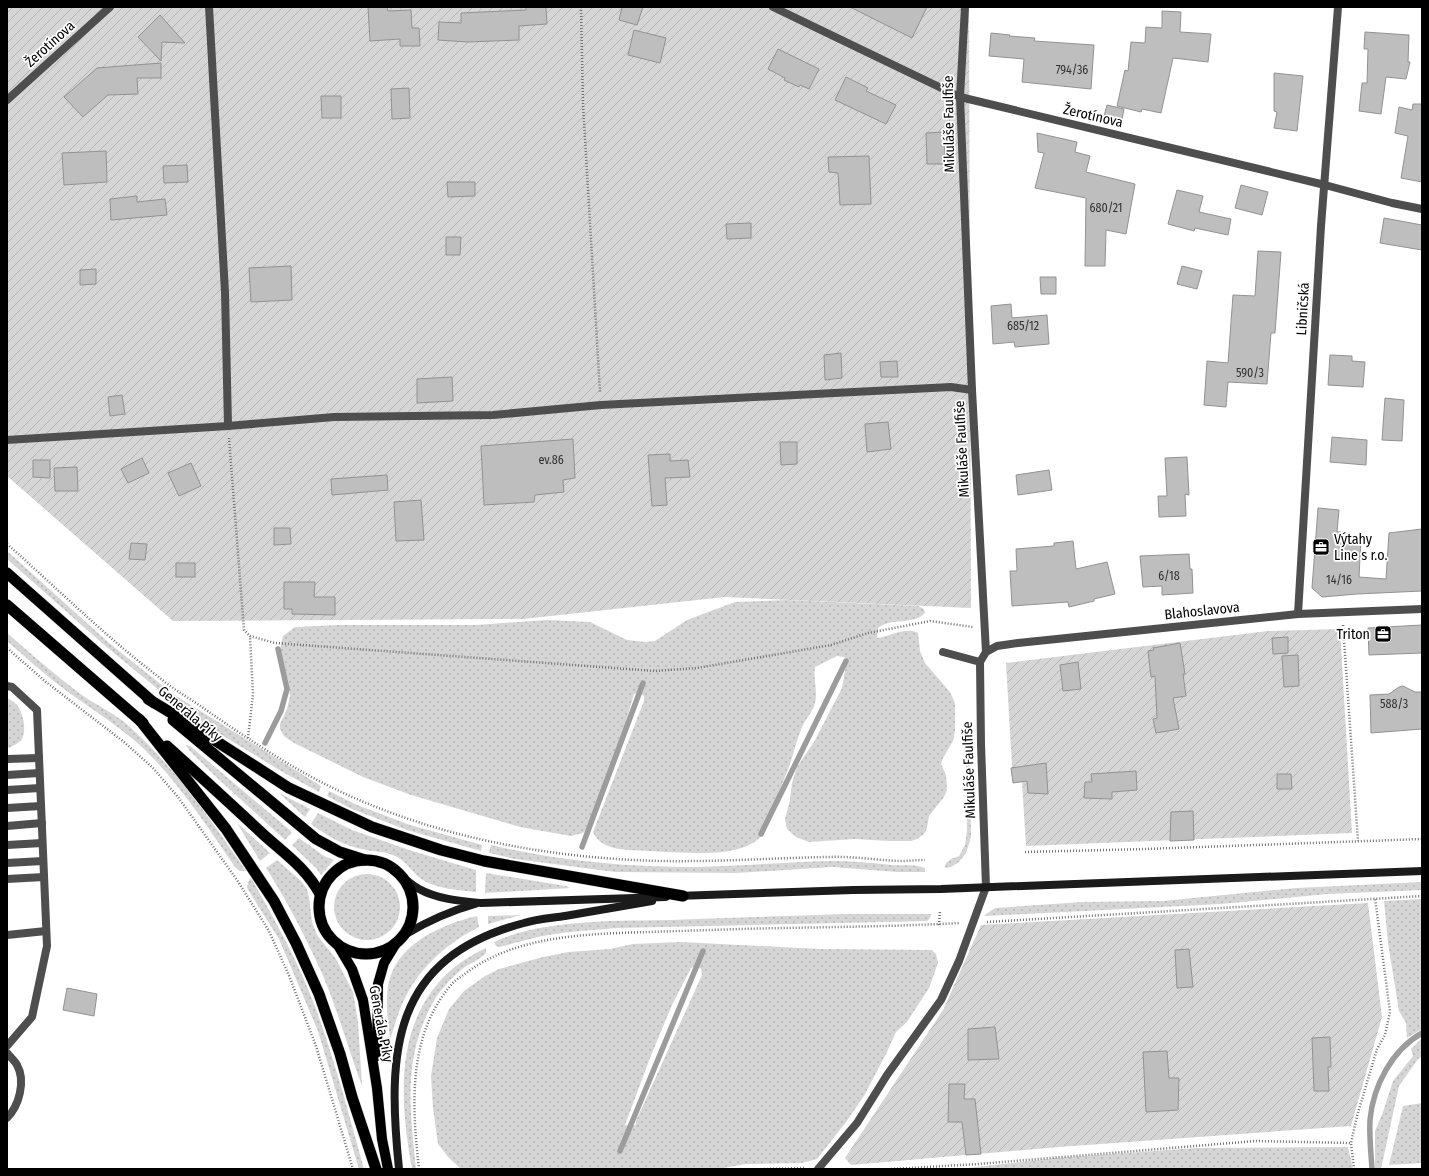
<svg xmlns="http://www.w3.org/2000/svg" width="1429" height="1176" viewBox="0 0 1429 1176" font-family="'Fira Sans Condensed',sans-serif">
  <style>
    .grass { fill: url(#grass-dots); fill-rule: evenodd }
    .garden { fill: url(#garden-furrows) }
    .lines { fill: none; stroke-linecap: round; stroke-linejoin: round }
    .stream { stroke: #9c9c9c; stroke-width: 5.5 }
    .building { fill: #bebebe; stroke: #929292 }
    .primary-casing { stroke: #dbdbdb; stroke-width: 11 }
    .trunk-casing { stroke: #dbdbdb; stroke-width: 12 }
    .path { stroke: #707070; stroke-width: 2.5; stroke-dasharray: 1 2; stroke-linecap: butt }
    .service { stroke: #4e4e4e; stroke-width: 8 }
    .minor { stroke: #4e4e4e; stroke-width: 8 }
    .secondary { stroke: #1b1b1b; stroke-width: 8 }
    .primary { stroke: #000; stroke-width: 10 }
    .trunk { stroke: #000; stroke-width: 11 }
    .labels { text-anchor: middle; dominant-baseline: central; stroke-width: 3.5; stroke-linejoin: round; paint-order: stroke }
    .number-label { font-size: 12px; fill: #303030 }
    .street-label { font-size: 14px; fill: #000; stroke: #fff }
    .poi-label { font-size: 14px; fill: #000; stroke: #fff; text-anchor: start }
  </style>
  <defs>
    <pattern id="grass-dots" width="8" height="8" patternUnits="userSpaceOnUse"><rect width="8" height="8" fill="#d5d5d5"/><path d="M2 2h.1M6 6h.1" fill="none" stroke="#b5b5b5" stroke-width="1.8" stroke-linecap="round"/></pattern>
    <pattern id="garden-furrows" width="10" height="10" patternUnits="userSpaceOnUse"><rect width="10" height="10" fill="#d5d5d5"/><path d="M-1 1l2-2M0 10L10 0M9 11l2-2" fill="none" stroke="#b5b5b5"/></pattern>
  </defs>
  <rect width="100%" height="100%" fill="#fff"/>
  <g class="grass">
    <polygon points="7,551 109,643 173,694 321,786 319,792 281,771 220,734 171,700 103,644 7,559"/>
    <path d="M787,600L918,606L924,609L925,613C912,626 891,617 878,628L877,638C888,637 907,626 918,633L920,651L925,663L950,692L955,703V731L953,741L943,758L941,764L946,775L947,790L944,797L929,816L927,828L924,834L917,839L911,841H889L855,839L809,842L796,837L787,829L785,819L790,800L792,783L797,767L814,742L842,688L847,660L844,657L837,656L815,667C813,679 818,691 815,703C813,712 806,718 802,727C797,739 794,752 790,764C784,779 778,794 773,809C770,816 768,825 764,832C761,837 757,841 751,844C725,858 679,852 649,851C631,850 601,852 593,832L644,701V696L639,693L634,694L612,769L590,825L583,833L571,836L520,827L411,795L363,777L294,743L284,736L280,729V724L287,709L290,696L288,681L279,654L283,636L295,627L339,625H476L547,620L590,622L627,640L645,642L655,641L687,620L735,602Z"/>
    <path d="M7,633C31,654 54,674 79,693C95,705 115,713 130,727C176,769 211,820 246,871H240L235,867C208,828 182,787 148,753C127,732 102,716 78,699C53,682 30,661 7,641Z"/>
    <path d="M7,698C10,700 15,702 17,705C23,713 27,729 22,739C20,743 13,745 9,748L7,746Z"/>
    <polygon points="186,745 190,746 292,832 285,840 213,774 189,750"/>
    <polygon points="966,752 970,752 971,837 966,853 959,862 951,867 945,868 946,863 951,859 959,856 965,845 967,830"/>
    <polygon points="329,791 357,805 410,825 482,845 481,851 407,830 352,809 327,796"/>
    <polygon points="279,793 310,809 305,817"/>
    <path d="M318,813L352,830L412,851L476,870V892C458,890 435,889 420,878C411,871 406,861 395,856C385,851 376,852 366,850C344,846 329,837 311,824Z"/>
    <polygon points="237,823 270,853 260,861"/>
    <polygon points="299,838 324,856 334,860 321,875 316,868 292,845"/>
    <path d="M491,845C558,861 626,867 695,867C741,866 786,862 831,861C852,861 872,863 892,865C903,866 915,864 925,868V872H897L832,867L736,873L615,872L515,859L489,853Z"/>
    <path d="M277,860L301,881L307,889L309,897L312,922L317,935L336,959L353,992L358,1022L362,1086C348,1048 337,1008 321,971C305,936 287,901 266,868Z"/>
    <polygon points="486,873 566,886 570,888 485,893"/>
    <circle cx="367" cy="907" r="33"/>
    <path d="M251,878C275,920 299,963 316,1009C335,1061 349,1115 364,1169H359L318,1031L279,939L247,888L248,882Z"/>
    <polygon points="1422,882 1422,890 1327,894 1221,904 984,916 989,912 995,908 1082,902 1163,901 1296,888"/>
    <polygon points="1422,899 1422,1029 1407,1038 1406,1023 1399,1011 1388,943 1384,901"/>
    <path d="M844,914H931L930,918L927,921L617,928C594,930 571,931 548,935C532,938 516,943 499,947L496,946L494,942C543,919 618,921 671,920C729,918 787,916 844,914Z"/>
    <polygon points="521,915 488,924 488,916"/>
    <path d="M477,916L479,927C449,942 422,965 406,996C399,1009 395,1025 390,1039C388,1020 384,997 390,978C401,942 443,924 477,916Z"/>
    <path d="M681,942L820,949L932,950L936,954L938,963L929,988L907,1022L896,1032L886,1054L864,1096L846,1122L817,1159L802,1163L746,1164L718,1169H461L449,1158L438,1144L433,1108L431,1076L437,1038L449,1009L464,991L485,976L499,969L543,957L569,952L610,949L633,944ZM696,966L701,969L702,975L636,1121V1125H625L650,1058L672,1005L691,968Z"/>
    <path d="M486,948V953C479,961 469,963 461,970C455,975 449,981 444,987C434,998 428,1011 423,1024C404,1072 411,1119 416,1169H412C400,1100 393,1023 450,971C460,962 473,954 486,948Z"/>
    <polygon points="1422,1038 1422,1057 1418,1059 1399,1086 1381,1169 1375,1169 1375,1131 1383,1112 1393,1081 1413,1056 1411,1049"/>
    <polygon points="1422,1103 1422,1163 1389,1165 1403,1106"/>
    <polygon points="1348,1147 1353,1169 959,1169 1055,1158 1197,1148"/>
  </g>
  <g class="garden">
    <polygon points="7,7 969,7 971,608 725,597 523,619 173,621 7,476"/>
    <polygon points="1340,629 1352,833 1026,846 1022,782 1013,783 1006,663 1268,631"/>
    <polygon points="1368,903 1382,1017 1351,1126 1059,1147 851,1165 845,1158 943,1010 981,925"/>
  </g>
  <g class="lines">
    <g class="stream">
      <polyline points="265,743 281,711 287,689 278,649"/>
      <polyline points="761,834 846,661"/>
      <polyline points="582,847 643,683"/>
      <polyline points="620,1151 703,951"/>
      <path d="M1372,1169C1371,1153 1369,1136 1370,1120C1373,1086 1392,1050 1422,1033"/>
    </g>
  </g>
  <g class="building">
    <polygon points="368,7 387,7 388,11 411,10 412,28 419,28 420,46 400,46 400,39 370,41"/>
    <polygon points="526,7 546,7 547,24 519,26 519,40 468,42 438,40 439,22 461,23 461,13 526,10"/>
    <polygon points="622,7 643,7 637,25 619,20"/>
    <polygon points="850,7 927,7 912,38"/>
    <polygon points="1162,11 1181,12 1180,32 1211,34 1208,62 1173,58 1161,113 1142,109 1141,112 1117,106 1125,70 1128,71 1131,42 1145,43 1146,27 1162,28"/>
    <polygon points="160,15 185,43 162,42 161,61 138,37"/>
    <polygon points="634,30 666,38 660,63 628,55"/>
    <polygon points="1365,32 1409,35 1408,62 1410,62 1406,79 1386,77 1381,114 1359,111 1362,83 1367,83 1368,49 1364,49"/>
    <polygon points="991,33 1010,35 1009,36 1035,38 1034,41 1094,45 1091,89 1022,82 1024,59 989,56"/>
    <polygon points="778,49 819,69 809,89 800,85 799,87 784,80 785,78 768,69"/>
    <polygon points="161,63 161,78 137,78 138,94 108,95 83,117 64,97 97,68"/>
    <polygon points="1274,73 1303,76 1297,131 1274,128 1277,112 1274,111"/>
    <polygon points="846,77 868,88 866,91 896,105 886,124 835,100"/>
    <polygon points="409,88 410,118 392,119 391,89"/>
    <polygon points="321,96 341,96 341,118 322,118"/>
    <polygon points="1413,104 1422,104 1422,182 1401,178 1408,136 1395,133 1399,107 1412,110"/>
    <polygon points="1107,105 1124,109 1121,124 1103,120"/>
    <polygon points="944,132 945,164 927,164 926,133"/>
    <polygon points="1037,133 1077,142 1075,152 1090,156 1086,172 1135,184 1126,234 1106,230 1105,266 1085,266 1086,198 1035,188 1044,153 1038,152"/>
    <polygon points="106,151 107,182 64,185 62,153"/>
    <polygon points="869,156 871,204 840,205 838,173 829,172 828,157"/>
    <polygon points="187,165 188,182 164,183 163,166"/>
    <polygon points="447,182 475,182 475,196 448,197"/>
    <polygon points="1241,185 1268,192 1262,215 1235,208"/>
    <polygon points="1177,190 1203,196 1199,212 1231,219 1228,235 1195,228 1194,231 1168,224"/>
    <polygon points="137,196 137,202 165,199 167,215 111,220 110,199"/>
    <polygon points="1384,218 1422,225 1422,250 1380,243"/>
    <polygon points="751,223 751,238 727,239 726,224"/>
    <polygon points="446,237 461,237 460,255 446,255"/>
    <polygon points="1258,251 1281,252 1275,333 1271,333 1267,384 1228,382 1226,407 1204,405 1207,361 1228,363 1233,295 1255,296"/>
    <polygon points="291,266 292,300 251,302 249,268"/>
    <polygon points="1182,266 1202,271 1197,289 1177,284"/>
    <polygon points="96,269 96,284 80,285 80,270"/>
    <polygon points="1040,277 1056,277 1056,294 1041,294"/>
    <polygon points="1011,304 1012,318 1047,315 1049,344 1015,347 1014,342 993,344 991,306"/>
    <polygon points="841,353 842,378 825,380 824,355"/>
    <polygon points="1330,355 1352,356 1352,361 1365,362 1363,387 1328,385"/>
    <polygon points="897,361 898,377 881,377 880,362"/>
    <polygon points="452,377 453,401 417,403 417,379"/>
    <polygon points="122,395 125,414 110,416 108,397"/>
    <polygon points="1385,398 1404,400 1402,441 1382,440"/>
    <polygon points="888,422 891,449 867,452 865,424"/>
    <polygon points="1332,437 1367,440 1366,465 1330,462"/>
    <polygon points="573,439 575,478 563,480 564,492 535,495 534,502 484,505 481,446"/>
    <polygon points="780,442 797,442 797,464 781,465"/>
    <polygon points="670,454 670,461 688,460 690,477 665,478 667,505 652,506 648,455"/>
    <polygon points="1187,457 1189,495 1185,494 1186,516 1159,517 1158,496 1167,496 1165,458"/>
    <polygon points="142,458 149,473 128,483 121,469"/>
    <polygon points="33,460 50,460 50,478 33,477"/>
    <polygon points="191,463 201,486 179,496 168,473"/>
    <polygon points="77,467 78,491 55,491 54,468"/>
    <polygon points="1049,470 1052,490 1018,495 1016,475"/>
    <polygon points="387,475 388,490 332,495 331,479"/>
    <polygon points="421,500 424,540 396,541 394,502"/>
    <polygon points="1318,508 1339,510 1337,532 1341,532 1341,539 1361,538 1359,577 1386,579 1389,533 1422,529 1422,591 1357,594 1322,597 1312,588"/>
    <polygon points="274,528 290,528 291,544 274,545"/>
    <polygon points="1073,541 1076,569 1107,562 1115,594 1094,599 1094,601 1069,607 1068,602 1012,606 1010,571 1017,571 1016,549 1054,546 1054,543"/>
    <polygon points="131,543 147,544 145,560 129,559"/>
    <polygon points="1189,554 1190,569 1192,569 1193,593 1162,595 1162,586 1143,587 1140,556"/>
    <rect x="176" y="563" width="19" height="14"/>
    <polygon points="284,582 315,582 314,597 335,597 335,615 292,614 292,609 284,609"/>
    <polygon points="1422,625 1422,653 1369,655 1368,628"/>
    <polygon points="1288,637 1288,653 1273,654 1272,638"/>
    <polygon points="1180,643 1185,674 1183,674 1186,696 1173,698 1179,729 1156,733 1153,719 1157,718 1155,676 1151,677 1148,651 1154,650 1153,648"/>
    <polygon points="1298,655 1299,686 1284,687 1282,656"/>
    <polygon points="1078,662 1081,689 1063,691 1060,665"/>
    <polygon points="1403,686 1415,692 1422,692 1422,729 1371,733 1370,695 1389,694 1399,687"/>
    <polygon points="1046,763 1048,794 1028,793 1027,781 1013,783 1011,768"/>
    <polygon points="1136,771 1137,790 1112,792 1112,799 1084,798 1085,782 1092,782 1091,774"/>
    <polygon points="1277,774 1291,774 1292,789 1277,789"/>
    <polygon points="1193,811 1194,840 1170,841 1171,812"/>
    <polygon points="1189,949 1193,987 1177,988 1175,950"/>
    <polygon points="67,988 97,994 94,1016 63,1010"/>
    <polygon points="995,1027 999,1059 968,1060 968,1029"/>
    <polygon points="1330,1037 1331,1067 1328,1067 1329,1091 1314,1091 1312,1038"/>
    <polygon points="1167,1051 1169,1078 1179,1078 1178,1110 1146,1112 1143,1052"/>
    <polygon points="949,1084 965,1084 964,1099 975,1099 981,1154 966,1155 962,1122 948,1122"/>
  </g>
  <g class="lines">
    <g class="primary-casing">
      <g id="primary">
        <polyline points="339,947 352,969 363,1000 377,1088 382,1139 388,1169"/>
        <polyline points="377,1056 378,984 384,963 395,945"/>
      </g>
    </g>
    <g class="trunk-casing">
      <g id="trunk">
        <polyline points="7,573 154,703"/>
        <polyline points="7,605 143,723"/>
        <polyline points="148,699 188,723 289,788 372,827 441,850 484,861 683,896"/>
        <polyline points="139,719 226,829 274,901 296,943 319,994 340,1054 352,1097 376,1169"/>
        <polyline points="173,720 316,839 340,852 365,860"/>
        <path d="M167,746C199,775 232,805 264,835C285,854 306,868 320,894"/>
        <circle cx="366" cy="907" r="47"/>
      </g>
    </g>
    <g class="path">
      <polyline points="581,7 583,104 600,392"/>
      <polyline points="229,438 244,630 250,636 275,643 655,671 697,668 831,645 868,633 930,621 973,627"/>
      <path d="M7,544C58,589 106,637 160,678C174,690 191,699 206,710C232,728 259,746 287,763C398,830 531,858 661,861C717,862 773,858 828,857C852,856 876,860 899,861C908,861 916,860 925,860"/>
      <polyline points="1343,625 1358,841"/>
      <polyline points="7,648 46,682 124,742 153,768 178,797 237,880 269,931 290,978 316,1046 353,1169"/>
      <polyline points="248,738 253,694 250,636"/>
      <polyline points="1025,852 1145,849 1422,839"/>
      <polyline points="987,922 1422,896"/>
      <polyline points="939,925 940,911"/>
      <path d="M419,1169C412,1107 407,1035 452,984C455,980 461,977 466,973C517,935 587,934 648,932C679,931 710,930 741,929C814,927 887,927 960,923"/>
      <polyline points="764,1169 806,1168"/>
      <polyline points="891,1169 979,1164 1255,1141 1351,1143"/>
      <polyline points="1354,1169 1351,1143 1357,1116 1377,1049 1385,1035 1390,1012 1375,898"/>
    </g>
    <g class="service">
      <polyline points="943,652 980,662"/>
      <polyline points="7,686 12,687 37,710 47,946 32,1017 7,1046"/>
      <polyline points="7,759 39,758"/>
      <polyline points="7,775 39,773"/>
      <polyline points="7,790 40,788"/>
      <polyline points="7,808 41,806"/>
      <polyline points="7,826 42,823"/>
      <polyline points="7,845 42,843"/>
      <polyline points="7,863 43,861"/>
      <polyline points="7,879 44,877"/>
      <polyline points="7,935 46,931"/>
      <path d="M7,1053C10,1057 15,1061 17,1065C26,1081 19,1106 7,1118"/>
      <polyline points="818,1169 857,1123 887,1075 941,1000 959,961 986,887"/>
    </g>
    <g class="minor">
      <polyline points="209,7 225,292 228,426"/>
      <polyline points="773,7 960,97 1325,185 1392,203 1422,209"/>
      <polyline points="965,7 960,97 972,390 986,652 980,662 981,744 986,887"/>
      <polyline points="7,100 110,7"/>
      <polyline points="7,440 228,426 334,417 493,415 601,405 951,387 972,390"/>
      <polyline points="1298,614 1321,226 1338,7"/>
      <polyline points="986,652 997,646 1018,643 1298,614 1422,609"/>
    </g>
    <g class="secondary">
      <path d="M403,878C408,881 413,886 419,889C437,899 460,901 481,903L666,897"/>
      <polyline points="677,896 853,890 941,889 1422,871"/>
      <path d="M406,934C428,921 450,911 475,904"/>
      <path d="M399,1169C387,1051 391,958 524,923C537,919 552,918 565,916C594,911 623,906 652,901"/>
    </g>
    <use href="#primary" class="primary"/>
    <use href="#trunk" class="trunk"/>
  </g>
  <defs>
    <g id="office-square" transform="scale(0.9)"><rect x="-9" y="-9" width="18" height="18" rx="4" fill="#000" stroke="#fff"/><path d="M-6-3h4V-5.5h4V-3h4V5H-6ZM-1-4.5V-3h2v-1.5ZM-6 0V1H6V0Z" fill="#fff"/></g>
  </defs>
  <g fill-rule="evenodd">
    <use href="#office-square" x="1321" y="547"/>
    <use href="#office-square" x="1383" y="634"/>
  </g>
  <g class="labels">
    <g class="number-label">
      <text x="1072" y="70">794/36</text>
      <text x="1106" y="208">680/21</text>
      <text x="1023" y="326">685/12</text>
      <text x="1250" y="373">590/3</text>
      <text x="551" y="460">ev.86</text>
      <text x="1169" y="576">6/18</text>
      <text x="1339" y="580">14/16</text>
      <text x="1394" y="704">588/3</text>
    </g>
    <g class="street-label">
      <text transform="translate(50 44) rotate(-42)">Žerotínova</text>
      <text transform="translate(1093 116) rotate(13)">Žerotínova</text>
      <text transform="translate(949 124) rotate(-91)">Mikuláše Faulfiše</text>
      <text transform="translate(1303 309) rotate(-87)">Libničská</text>
      <text transform="translate(962 449) rotate(-93)">Mikuláše Faulfiše</text>
      <text transform="translate(1202 611) rotate(-6)">Blahoslavova</text>
      <text transform="translate(190 714) rotate(40)">Generála Píky</text>
      <text transform="translate(969 770) rotate(-92)">Mikuláše Faulfiše</text>
      <text transform="translate(381 1024) rotate(79)">Generála Píky</text>
    </g>
    <g class="poi-label">
      <text x="1334" y="539">Výtahy<tspan x="1334" dy="16">Line s r.o.</tspan></text>
      <text x="1370" y="634" text-anchor="end">Triton</text>
    </g>
  </g>
  <rect width="1429" height="1176" fill="none" stroke="#000000" stroke-width="16"/>
</svg>
